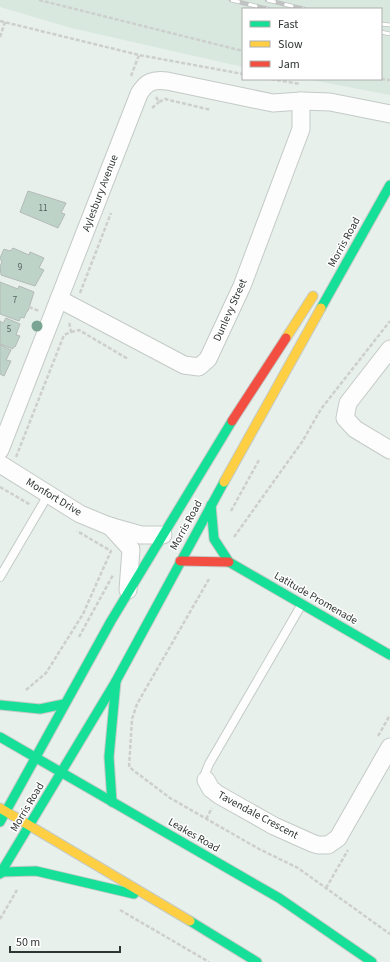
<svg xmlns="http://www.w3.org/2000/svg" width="390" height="962" viewBox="0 0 390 962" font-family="'Source Sans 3',sans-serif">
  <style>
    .built { fill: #d8e8df }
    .building { fill: #bdd3c8; stroke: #b4bab7 }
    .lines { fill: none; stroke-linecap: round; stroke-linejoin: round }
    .lane-casing { stroke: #c4cac7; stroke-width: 10 }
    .street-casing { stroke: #c4cac7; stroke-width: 19 }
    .fast-casing { stroke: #c4cac7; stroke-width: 11 }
    .slow-casing { stroke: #c4cac7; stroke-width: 11 }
    .jam-casing { stroke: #c4cac7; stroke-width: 11 }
    .path { stroke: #cdcfcd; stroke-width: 2.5; stroke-dasharray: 4 2; stroke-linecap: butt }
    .lane { stroke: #fcfdfc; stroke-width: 8 }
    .street { stroke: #fcfdfc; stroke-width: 17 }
    .fast { stroke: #16e098; stroke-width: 9 }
    .slow { stroke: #ffcf43; stroke-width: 9 }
    .jam { stroke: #f24e42; stroke-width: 9 }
    .rail-casing { stroke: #c1c3c2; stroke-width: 4.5 }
    .rail { stroke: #fff; stroke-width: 3; stroke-dasharray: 9; stroke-linecap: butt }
    .tree { fill: #79a592 }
    .labels { text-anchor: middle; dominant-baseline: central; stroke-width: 3; stroke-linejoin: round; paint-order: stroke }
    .number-label { font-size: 9px; fill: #525c58 }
    .street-label { font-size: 11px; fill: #2f3532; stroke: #fff }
  </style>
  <rect width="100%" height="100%" fill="#e8f0ec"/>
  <polygon class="built" points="0,0 390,0 390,95 306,79 381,79 381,9 243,9 243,67 71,28 0,7"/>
  <g class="building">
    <polygon points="28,191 66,203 61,213 65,214 58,228 20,212"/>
    <polygon points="13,248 29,255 30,252 44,258 39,268 44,270 35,286 1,275 0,266 2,262 0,258 4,249 10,251"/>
    <polygon points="0,282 18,289 19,286 34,292 28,311 27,311 24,318 21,317 19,321 0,314"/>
    <polygon points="6,318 20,324 16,335 20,336 15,347 13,347 13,349 0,344 0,321 3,323"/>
    <polygon points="0,345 11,350 6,360 11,361 4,376 0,374"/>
  </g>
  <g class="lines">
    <g class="lane-casing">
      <g id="lane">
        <polyline points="0,577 48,495"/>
        <polyline points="206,780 205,774 209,764 302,604"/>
      </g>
    </g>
    <g class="street-casing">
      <g id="street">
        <polyline points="59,299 184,365 199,367 208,359 242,286 301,129 301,101"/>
        <polyline points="390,349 348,403 345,418 355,429 390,450"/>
        <path d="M0,450L139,94C146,82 153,79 167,81L273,103L301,101L330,102L390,114"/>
        <polyline points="0,464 80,514 109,526 141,535 163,535"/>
        <polyline points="110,526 131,549 128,590"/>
        <polyline points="206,780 211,789 219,795 274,826 312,843 318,845 328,845 338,838 390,747"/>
      </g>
    </g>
    <g class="fast-casing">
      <g id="fast">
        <polyline points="321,308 390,185"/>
        <polyline points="211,505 214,539 229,562 390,655"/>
        <polyline points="0,705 40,709 64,704"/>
        <polyline points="0,737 279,898 372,962"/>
        <polyline points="112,802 109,757 116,681"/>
        <polyline points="0,822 111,621 232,421"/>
        <polyline points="1,872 36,871 134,894"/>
        <polyline points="0,874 116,681 224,482"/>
        <polyline points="190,921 257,962"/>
      </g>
    </g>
    <g class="slow-casing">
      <g id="slow">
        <polyline points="286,338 313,296"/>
        <polyline points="224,482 321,308"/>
        <polyline points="0,808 190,921"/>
      </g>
    </g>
    <g class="jam-casing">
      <g id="jam">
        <polyline points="232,421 286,338"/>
        <polyline points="180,561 229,562"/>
      </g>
    </g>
    <g class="path">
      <polyline points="39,0 243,51"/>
      <polyline points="0,21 139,55 243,74"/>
      <polyline points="0,37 5,22"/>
      <polyline points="131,76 139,55"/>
      <polyline points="271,79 300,84"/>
      <polyline points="381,79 390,80"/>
      <polyline points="156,97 159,102 165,99 211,110"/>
      <polyline points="152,108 159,102"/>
      <polyline points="80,293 111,213"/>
      <polyline points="29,307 39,311"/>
      <polyline points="71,332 79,330 128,359"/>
      <polyline points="16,457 64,335 71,332 69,321"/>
      <polyline points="0,487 31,505"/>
      <polyline points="231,511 259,460"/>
      <polyline points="234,537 302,442 321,409 390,321"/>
      <polyline points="209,579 137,704 132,719 129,767 170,798 259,849 298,868 390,934"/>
      <polyline points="79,637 113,575"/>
      <polyline points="26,690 46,673 83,614 111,551 77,531"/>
      <polyline points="378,736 390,715"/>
      <polyline points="206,819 212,808"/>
      <polyline points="326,888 348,850"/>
      <polyline points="120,910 209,962"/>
      <polyline points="0,919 17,890"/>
    </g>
    <use href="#lane" class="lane"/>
    <use href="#street" class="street"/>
    <use href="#fast" class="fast"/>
    <use href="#slow" class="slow"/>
    <use href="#jam" class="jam"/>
    <g class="rail-casing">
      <g id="rail">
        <polyline points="231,0 268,9"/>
        <polyline points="267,0 304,9"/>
        <polyline points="381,24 390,25"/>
        <polyline points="381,32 390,34"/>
      </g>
    </g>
    <use href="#rail" class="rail"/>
  </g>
  <circle class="tree" cx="37" cy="326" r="5.5"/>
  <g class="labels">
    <g class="number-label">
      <text x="43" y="208">11</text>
      <text x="20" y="267">9</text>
      <text x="15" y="300">7</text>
      <text x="9" y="329">5</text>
    </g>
    <g class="street-label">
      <text transform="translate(100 193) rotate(-69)">Aylesbury Avenue</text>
      <text transform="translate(344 242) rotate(-61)">Morris Road</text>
      <text transform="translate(230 310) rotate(-66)">Dunlevy Street</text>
      <text transform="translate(54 497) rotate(31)">Monfort Drive</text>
      <text transform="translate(186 525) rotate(-61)">Morris Road</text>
      <text transform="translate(316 598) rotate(30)">Latitude Promenade</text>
      <text transform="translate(27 807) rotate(-59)">Morris Road</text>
      <text transform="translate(258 815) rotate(28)">Tavendale Crescent</text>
      <text transform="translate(194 835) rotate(30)">Leakes Road</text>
    </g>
  </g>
  <rect x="242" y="8" width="140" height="72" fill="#ffffff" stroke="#acaead"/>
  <rect x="250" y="21" width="20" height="6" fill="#16e098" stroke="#acaead"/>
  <text x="278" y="28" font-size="12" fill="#2f3532">Fast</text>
  <rect x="250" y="41" width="20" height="6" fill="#ffcf43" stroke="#acaead"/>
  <text x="278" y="48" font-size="12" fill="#2f3532">Slow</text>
  <rect x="250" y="61" width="20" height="6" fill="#f24e42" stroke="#acaead"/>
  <text x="278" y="68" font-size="12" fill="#2f3532">Jam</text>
  <path d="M10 946v6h110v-6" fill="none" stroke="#2f3532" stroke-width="2"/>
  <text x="16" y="946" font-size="12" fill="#2f3532" stroke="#ffffff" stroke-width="3" paint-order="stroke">50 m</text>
</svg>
